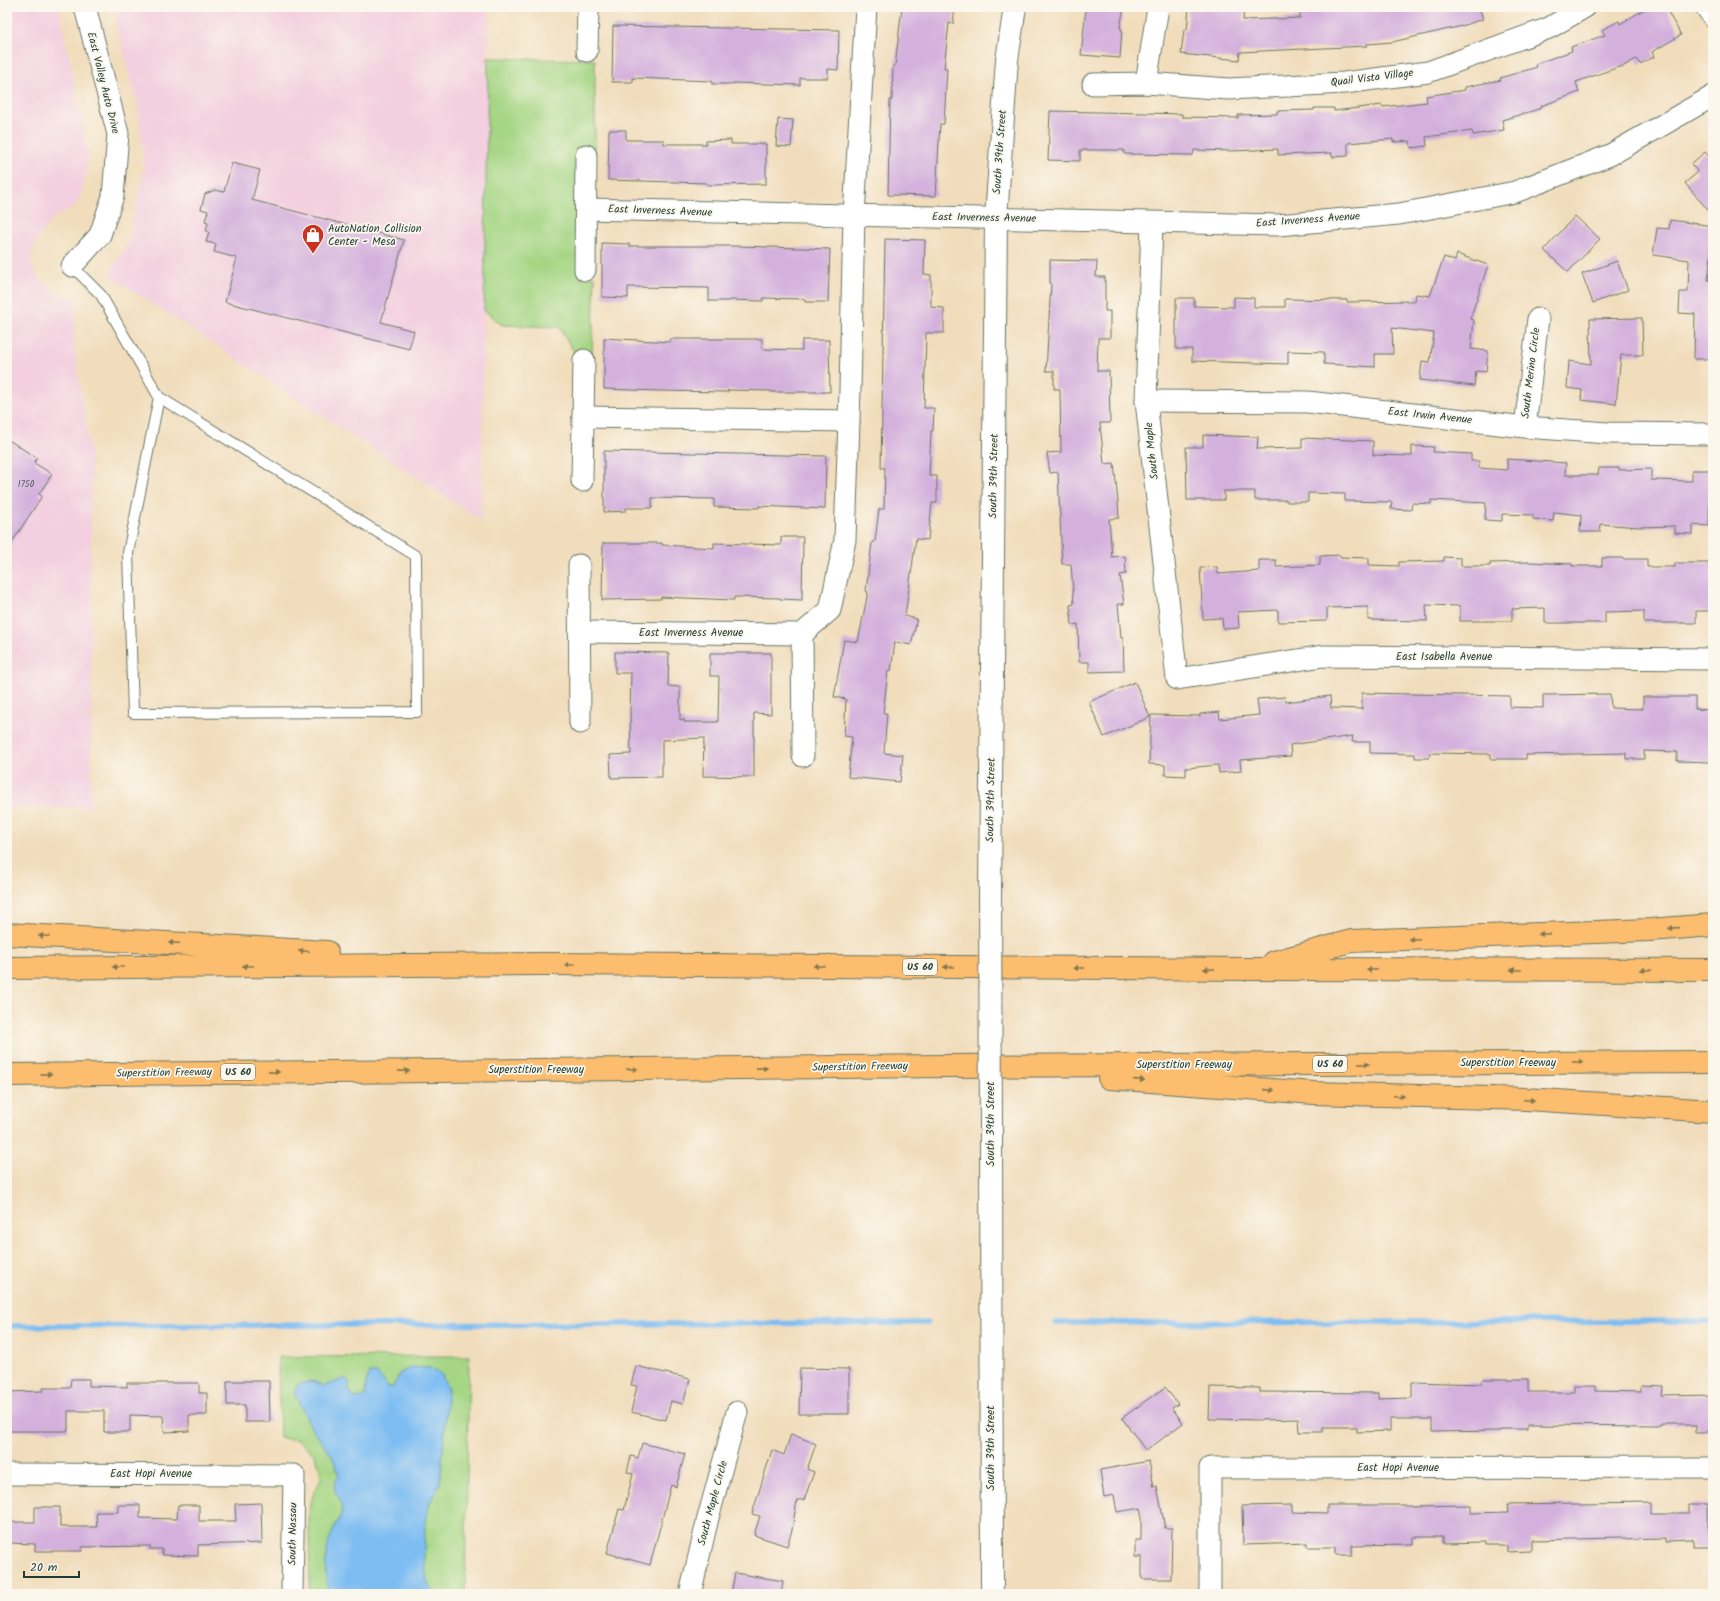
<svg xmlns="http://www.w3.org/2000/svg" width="1720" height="1601" viewBox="0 0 1720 1601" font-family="Kalam,sans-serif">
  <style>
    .built { fill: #f3cfdf }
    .green { fill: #a5d684; stroke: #628a5c }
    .water { fill: #7ebdf2; stroke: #4e7d93 }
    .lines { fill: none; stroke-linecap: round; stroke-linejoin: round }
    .stream { stroke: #7ebdf2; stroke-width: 5.5 }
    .building { fill: #d4b0dd }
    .service-casing { stroke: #687564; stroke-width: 12 }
    .minor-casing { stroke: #687564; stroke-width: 23 }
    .tertiary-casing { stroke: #687564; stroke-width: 24 }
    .motorway-casing { stroke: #687564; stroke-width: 24 }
    .service { stroke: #fff; stroke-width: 10 }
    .minor { stroke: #fff; stroke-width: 21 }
    .tertiary { stroke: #fff; stroke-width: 22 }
    .motorway { stroke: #fcbd6e; stroke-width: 22 }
    .tertiary-bridge-casing { stroke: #687564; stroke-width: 24; stroke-linecap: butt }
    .tertiary-bridge { stroke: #fff; stroke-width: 22 }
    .oneway { fill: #82774e }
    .labels { text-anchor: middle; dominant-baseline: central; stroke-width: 3.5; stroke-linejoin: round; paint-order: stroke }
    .number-label { font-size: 9px; fill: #4c5a5e }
    .shield { fill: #fbf7ec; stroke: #61756b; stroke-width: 1 }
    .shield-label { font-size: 10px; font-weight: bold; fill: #1f3d34 }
    .street-label { font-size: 11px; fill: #1f3d34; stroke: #fbf7ec }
    .poi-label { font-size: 11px; fill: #1f3d34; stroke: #fbf7ec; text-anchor: start }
  </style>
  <rect width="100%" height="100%" fill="#fbf7ec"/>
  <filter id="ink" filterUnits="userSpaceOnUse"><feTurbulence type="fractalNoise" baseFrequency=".025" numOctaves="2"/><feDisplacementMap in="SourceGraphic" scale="8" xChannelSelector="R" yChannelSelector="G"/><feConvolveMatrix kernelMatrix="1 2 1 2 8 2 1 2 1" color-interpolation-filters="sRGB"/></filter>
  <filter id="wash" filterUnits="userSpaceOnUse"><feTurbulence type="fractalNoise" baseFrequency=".012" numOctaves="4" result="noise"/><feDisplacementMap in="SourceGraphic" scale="16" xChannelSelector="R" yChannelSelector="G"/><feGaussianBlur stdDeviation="0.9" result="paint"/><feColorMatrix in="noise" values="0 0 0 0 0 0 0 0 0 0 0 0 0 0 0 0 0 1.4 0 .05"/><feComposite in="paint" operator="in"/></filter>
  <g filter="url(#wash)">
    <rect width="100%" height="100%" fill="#f1ddbc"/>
    <g class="built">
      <polygon points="7,7 60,7 63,26 88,154 86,174 80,197 73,208 56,216 41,233 33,248 31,264 41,282 59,294 76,298 74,347 91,457 91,807 7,808"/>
      <polygon points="114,7 489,7 481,520 109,275 128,243 144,169 138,105 118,31"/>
    </g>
    <g class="green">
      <polygon points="488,58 595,60 595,148 580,149 579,276 595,277 592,355 576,355 559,327 502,325 484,310"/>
      <polygon points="469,1356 465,1594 310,1594 309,1513 310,1502 321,1479 320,1467 314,1454 298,1440 280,1438 278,1357"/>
    </g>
    <path class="water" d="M413,1367L430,1368L442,1375L448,1390L440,1483L429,1505L425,1529L424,1558L427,1582L435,1594H328C325,1576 324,1556 330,1538C333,1530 339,1521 341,1513C345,1495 326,1495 339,1475L332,1456L311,1427L294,1393L298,1384L313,1381L324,1386L345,1378L349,1382V1391L355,1398L365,1397L366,1382L370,1373H377L383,1380L387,1387H393L400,1373Z"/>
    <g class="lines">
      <g class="stream">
        <polyline points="1056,1323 1713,1321"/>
        <polyline points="7,1326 927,1323"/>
      </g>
    </g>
    <g id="blocks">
      <g class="building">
        <polygon points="902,7 955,7 953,24 949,23 944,68 947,68 944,124 940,124 936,196 888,195 890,100 892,100 893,66 895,66"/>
        <polygon points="1086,7 1124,7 1120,28 1122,29 1120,58 1081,55"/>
        <polygon points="1189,7 1244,7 1243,20 1300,18 1300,11 1338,8 1479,7 1483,19 1462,26 1392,42 1367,44 1367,46 1240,52 1239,60 1181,54 1184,30 1187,30"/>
        <polygon points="1648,7 1665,7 1681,35 1652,52 1654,57 1640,64 1636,59 1622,67 1622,66 1576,82 1579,92 1541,106 1542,108 1502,120 1504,130 1473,135 1472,131 1426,137 1427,146 1411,148 1410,141 1393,142 1393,139 1348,143 1348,156 1332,157 1332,153 1278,155 1278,149 1232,151 1194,150 1193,155 1124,154 1124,150 1080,150 1080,161 1048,160 1050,111 1145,113 1182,114 1182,117 1238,118 1238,115 1277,114 1277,111 1314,110 1314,108 1334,108 1334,111 1382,105 1382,107 1427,102 1426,96 1465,90 1465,87 1501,80 1500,78 1537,67 1535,64 1572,51 1571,47 1605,35 1602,30 1619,21 1620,24"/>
        <polygon points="613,26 839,30 838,70 828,69 828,78 800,78 800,85 733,83 733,84 712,84 712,81 633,78 633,82 612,82"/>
        <polygon points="778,119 793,120 791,147 776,146"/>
        <polygon points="609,130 626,130 626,140 664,140 664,144 706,144 706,141 731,140 731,144 766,144 766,184 707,185 707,183 608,180"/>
        <polygon points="1705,152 1713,160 1713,216 1685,183 1698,172 1691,164"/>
        <polygon points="232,163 260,170 252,200 404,240 381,322 414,331 409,349 225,302 237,258 214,252 216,244 206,242 209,232 206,231 208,222 205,221 208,211 201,209 205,194 215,190 224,192"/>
        <polygon points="1575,216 1600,239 1568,272 1544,250"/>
        <polygon points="1670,220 1713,226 1713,240 1708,280 1713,280 1713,359 1694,359 1695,314 1679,313 1680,292 1688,292 1689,260 1653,255 1657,228 1669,229"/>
        <polygon points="885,239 925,240 924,274 931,275 931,307 944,308 944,333 926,333 924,408 934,408 933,431 931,431 929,476 937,476 937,503 932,503 928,540 916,539 905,616 917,619 911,645 895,642 891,671 888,671 883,713 887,713 884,753 903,755 900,782 848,777 852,737 844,736 846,699 834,697 844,640 858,642 868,592 866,591 872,542 875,542 879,509 884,509 885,468 881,468"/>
        <polygon points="602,243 629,244 629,246 738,246 830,249 828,302 805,302 805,299 763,298 763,301 730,300 730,301 709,301 709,288 628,287 628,298 602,297"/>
        <polygon points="1457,254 1488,265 1470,319 1474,320 1471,349 1488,351 1486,372 1476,371 1474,386 1420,380 1422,361 1430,362 1434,333 1392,328 1393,354 1375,354 1375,367 1324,364 1324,352 1288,351 1288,364 1192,361 1192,349 1176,349 1176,298 1194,298 1194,306 1234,307 1234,297 1254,298 1254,307 1285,307 1285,299 1347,300 1347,302 1415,301 1416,294 1430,296 1444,257 1455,261"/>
        <polygon points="1050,260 1097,261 1096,277 1105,277 1105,311 1110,311 1110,338 1098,338 1097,371 1109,371 1110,423 1100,423 1104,464 1114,463 1118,502 1119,518 1109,519 1112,557 1125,556 1126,574 1120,575 1124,604 1118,604 1121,638 1123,638 1124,671 1089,672 1089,662 1079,662 1078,624 1072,625 1070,605 1074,604 1071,564 1062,564 1058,472 1050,473 1047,453 1061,452 1060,389 1054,389 1054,371 1046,371 1051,283 1050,283"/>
        <polygon points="1617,261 1628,290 1593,303 1582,274"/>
        <polygon points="1642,318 1643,355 1621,355 1616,404 1581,400 1582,390 1567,388 1569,361 1591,364 1590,319"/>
        <polygon points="604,338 670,342 670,339 762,339 762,349 802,350 802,340 829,340 830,392 771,392 771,391 728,390 728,392 660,391 604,389"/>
        <polygon points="1203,435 1258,437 1257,449 1302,448 1302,438 1373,441 1373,455 1412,456 1412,446 1434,447 1433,452 1471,454 1471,461 1479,461 1479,468 1507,470 1507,459 1566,463 1565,475 1598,475 1599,468 1619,468 1619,470 1651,469 1651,480 1692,481 1692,470 1710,470 1709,526 1693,525 1693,534 1675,533 1675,526 1639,527 1601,524 1600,532 1580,532 1581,515 1554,512 1553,521 1533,519 1533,515 1502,514 1502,521 1485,520 1486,503 1431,500 1431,504 1412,503 1411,510 1391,509 1392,502 1345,501 1345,494 1308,493 1308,502 1287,502 1287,500 1255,500 1255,491 1224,491 1224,500 1187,500 1186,447 1203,447"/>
        <polygon points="7,439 37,458 34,463 52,474 39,494 42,496 7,550"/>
        <polygon points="604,451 826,456 825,509 759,506 759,508 714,507 714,499 652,498 652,508 626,508 626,511 604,512"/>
        <polygon points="781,537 803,537 802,600 780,599 780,598 734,597 734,600 661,597 661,599 602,600 603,543 662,543 662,545 714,548 714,543 781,545"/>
        <polygon points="1340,555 1341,557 1369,558 1369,565 1399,566 1399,562 1444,561 1444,557 1461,558 1461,566 1490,566 1490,563 1528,562 1572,564 1572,566 1602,566 1602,558 1622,558 1622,559 1647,559 1647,567 1675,567 1675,563 1713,563 1713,611 1696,611 1696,623 1644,623 1644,611 1605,612 1605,623 1545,623 1545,608 1512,609 1512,621 1460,621 1460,606 1426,605 1427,621 1368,620 1368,607 1327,608 1327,621 1278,622 1278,610 1238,612 1239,628 1223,629 1222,618 1203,619 1200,568 1217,567 1218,574 1259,571 1259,560 1276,560 1276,567 1304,566 1320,565 1320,556"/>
        <polygon points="615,652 669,653 668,686 680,687 680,720 684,719 684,722 718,722 719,676 710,676 710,653 771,653 771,714 754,713 754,777 703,776 704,738 662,740 662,777 611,778 610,755 631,754 630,712 631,673 615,673"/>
        <polygon points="1135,682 1150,717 1104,737 1089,702"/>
        <polygon points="1362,693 1510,696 1510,707 1543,708 1543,695 1610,694 1611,708 1643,709 1643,697 1695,697 1695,709 1712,710 1711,762 1677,761 1677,752 1644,751 1644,759 1626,759 1626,753 1526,755 1526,759 1491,759 1491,754 1430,753 1429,758 1415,758 1415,754 1370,753 1370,742 1352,742 1353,736 1290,745 1291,756 1240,760 1241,771 1219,773 1218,765 1186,768 1186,776 1165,775 1165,765 1149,764 1151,715 1200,716 1200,714 1219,712 1220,719 1259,715 1257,699 1285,697 1286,702 1330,696 1331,708 1362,709"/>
        <polygon points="636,1366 690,1379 683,1404 671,1401 666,1420 631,1412 637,1386 631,1385"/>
        <polygon points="800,1368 849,1369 849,1414 799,1414"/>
        <polygon points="71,1379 89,1379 89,1386 127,1387 127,1383 199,1383 199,1393 207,1393 207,1415 189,1415 189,1431 164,1432 163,1416 130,1415 130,1432 104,1432 104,1411 68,1411 68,1431 7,1431 7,1392 43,1391 43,1388 70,1388"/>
        <polygon points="1482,1379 1528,1379 1528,1392 1574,1392 1574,1386 1596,1386 1596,1391 1641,1392 1641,1385 1663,1386 1662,1396 1713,1395 1713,1431 1698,1431 1698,1424 1662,1424 1662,1426 1527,1425 1527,1429 1500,1429 1500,1431 1432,1432 1432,1419 1390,1419 1390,1431 1357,1432 1357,1427 1323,1427 1323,1432 1299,1432 1298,1419 1260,1420 1209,1419 1210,1387 1260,1388 1260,1392 1378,1393 1378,1399 1412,1398 1412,1382 1482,1384"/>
        <polygon points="227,1381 269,1381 270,1422 245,1422 245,1405 227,1405"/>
        <polygon points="1165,1387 1178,1404 1172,1408 1183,1423 1146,1451 1122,1418"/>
        <polygon points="791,1434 816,1444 807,1469 814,1472 804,1500 797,1500 792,1530 787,1546 754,1535 760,1516 752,1514 772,1450 784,1455"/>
        <polygon points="642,1443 685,1454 676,1487 671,1485 650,1565 607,1553 619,1509 624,1510 633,1474 627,1472 631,1456 638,1458"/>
        <polygon points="1149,1461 1154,1487 1157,1486 1165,1528 1172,1528 1171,1579 1142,1579 1142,1557 1135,1557 1135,1540 1141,1540 1141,1508 1117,1512 1114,1495 1104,1497 1100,1470"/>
        <polygon points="261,1503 262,1543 198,1545 198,1556 162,1555 162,1549 150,1549 150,1546 82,1547 82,1551 35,1551 35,1544 7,1543 7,1522 35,1522 35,1507 60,1507 60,1527 97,1527 96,1512 118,1512 118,1505 140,1505 140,1518 177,1519 178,1505 199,1505 199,1521 236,1521 235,1504"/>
        <polygon points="1651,1503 1651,1513 1691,1513 1691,1504 1709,1504 1709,1548 1692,1548 1692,1540 1665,1541 1665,1537 1531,1540 1531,1551 1508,1552 1508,1545 1486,1545 1486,1542 1443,1543 1443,1537 1413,1537 1413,1544 1352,1545 1352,1555 1336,1555 1336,1547 1307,1547 1307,1543 1243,1545 1242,1506 1292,1505 1292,1512 1327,1513 1327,1505 1412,1505 1412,1506 1471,1505 1471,1513 1508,1512 1507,1505"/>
        <polygon points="735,1573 783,1581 781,1594 731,1594"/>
      </g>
    </g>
  </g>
  <g filter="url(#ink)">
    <use href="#blocks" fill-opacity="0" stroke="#687564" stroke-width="1"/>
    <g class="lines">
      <g class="service-casing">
        <polyline id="service" points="72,266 101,295 159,397 128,553 133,713 417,712 416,556 159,397"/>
      </g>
      <g class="minor-casing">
        <g id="minor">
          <polyline points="1706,7 1713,17"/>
          <polyline points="587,51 588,7"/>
          <polyline points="1146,83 1158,7"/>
          <polyline points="1093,84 1146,83 1229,89 1344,83 1428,72 1549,28 1585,7"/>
          <polyline points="586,209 1278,225 1399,214 1515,192 1610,155 1713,96"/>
          <polyline points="1152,223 1146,401 1177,679 1323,656 1713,659"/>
          <polyline points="72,266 100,235 113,196 118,134 85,7"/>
          <polyline points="585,270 586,155"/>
          <polyline points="1146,401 1308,402 1525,427 1608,433 1713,434"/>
          <polyline points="583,417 849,421"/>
          <polyline points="1525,427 1538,319"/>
          <polyline points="582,481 584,360"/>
          <polyline points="579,565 580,723"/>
          <polyline points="580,632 802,634 830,610 845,540 850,390 854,216 866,7"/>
          <polyline points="802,634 803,756"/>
          <polyline points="7,1474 294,1475 292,1594"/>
          <polyline points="690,1594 708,1518 737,1412"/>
          <polyline points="1210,1594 1210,1468 1713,1467"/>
        </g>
      </g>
      <g class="tertiary-casing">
        <g id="tertiary">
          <polyline points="990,896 996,218 1007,60 1015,7"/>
          <polyline points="991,1131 992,1594"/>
        </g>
      </g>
      <g class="motorway-casing">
        <g id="motorway">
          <polyline points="7,934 327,952"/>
          <polyline points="1274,962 1351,941 1650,930 1713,925"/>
          <polyline points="7,968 548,964 1248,969 1713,970"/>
          <polyline points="7,1075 947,1066 1713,1062"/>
          <polyline points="1109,1078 1314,1093 1526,1099 1713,1111"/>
        </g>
      </g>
      <use href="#service" class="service"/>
      <use href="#minor" class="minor"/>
      <use href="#tertiary" class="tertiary"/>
      <use href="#motorway" class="motorway"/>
      <g class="tertiary-bridge-casing">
        <polyline id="tertiary-bridge" points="990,896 991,1131"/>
      </g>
      <use href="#tertiary-bridge" class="tertiary-bridge"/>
    </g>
    <defs><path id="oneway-solid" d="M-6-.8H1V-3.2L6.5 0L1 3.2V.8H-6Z"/></defs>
    <g class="oneway">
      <use href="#oneway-solid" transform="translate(1674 928) rotate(176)"/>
      <use href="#oneway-solid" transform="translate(1544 934) rotate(178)"/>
      <use href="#oneway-solid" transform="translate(44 936) rotate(-177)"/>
      <use href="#oneway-solid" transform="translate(1414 939) rotate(178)"/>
      <use href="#oneway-solid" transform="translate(174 943) rotate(-177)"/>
      <use href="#oneway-solid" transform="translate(304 951) rotate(-177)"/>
      <use href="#oneway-solid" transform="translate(570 965) rotate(-180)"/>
      <use href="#oneway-solid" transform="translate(248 966) rotate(180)"/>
      <use href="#oneway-solid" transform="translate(819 966) rotate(-180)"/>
      <use href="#oneway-solid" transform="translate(118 967) rotate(180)"/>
      <use href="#oneway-solid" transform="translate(949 967) rotate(-180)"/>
      <use href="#oneway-solid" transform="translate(1079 968) rotate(-180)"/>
      <use href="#oneway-solid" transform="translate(1209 969) rotate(-180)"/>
      <use href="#oneway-solid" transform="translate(1372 970) rotate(-180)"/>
      <use href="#oneway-solid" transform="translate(1516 970) rotate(-180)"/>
      <use href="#oneway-solid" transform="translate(1646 970) rotate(-180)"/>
      <use href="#oneway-solid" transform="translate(1578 1062)"/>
      <use href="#oneway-solid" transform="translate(1364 1064)"/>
      <use href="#oneway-solid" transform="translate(762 1068) rotate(-1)"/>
      <use href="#oneway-solid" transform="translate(632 1069) rotate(-1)"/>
      <use href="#oneway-solid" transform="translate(404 1071) rotate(-1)"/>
      <use href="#oneway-solid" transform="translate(274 1072) rotate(-1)"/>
      <use href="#oneway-solid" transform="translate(46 1074) rotate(-1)"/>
      <use href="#oneway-solid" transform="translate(1139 1080) rotate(4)"/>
      <use href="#oneway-solid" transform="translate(1269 1090) rotate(4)"/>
      <use href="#oneway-solid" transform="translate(1399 1096) rotate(2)"/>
      <use href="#oneway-solid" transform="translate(1529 1100) rotate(3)"/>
    </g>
  </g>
  <defs>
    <g id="shop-pin" transform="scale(1.15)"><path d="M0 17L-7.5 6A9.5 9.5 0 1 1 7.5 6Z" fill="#c8321e" stroke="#fbf7ec"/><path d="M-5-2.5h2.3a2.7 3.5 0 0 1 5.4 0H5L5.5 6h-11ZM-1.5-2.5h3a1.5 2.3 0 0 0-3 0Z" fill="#fff"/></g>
  </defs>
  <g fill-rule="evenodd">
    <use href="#shop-pin" x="313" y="235"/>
  </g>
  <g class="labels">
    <g class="number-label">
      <text x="26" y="484">1750</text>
    </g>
    <g class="shield">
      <rect x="903" y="959" width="34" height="16" rx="3"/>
      <rect x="1313" y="1056" width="34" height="16" rx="3"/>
      <rect x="221" y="1064" width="34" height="16" rx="3"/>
    </g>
    <g class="shield-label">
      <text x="920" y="967">US 60</text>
      <text x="1330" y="1064">US 60</text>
      <text x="238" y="1072">US 60</text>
    </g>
    <g class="street-label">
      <text transform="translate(1372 78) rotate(-7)">Quail Vista Village</text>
      <text transform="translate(103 83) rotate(76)">East Valley Auto Drive</text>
      <text transform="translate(1000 152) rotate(-86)">South 39th Street</text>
      <text transform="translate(660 211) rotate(2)">East Inverness Avenue</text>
      <text transform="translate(984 218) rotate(1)">East Inverness Avenue</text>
      <text transform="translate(1308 220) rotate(-4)">East Inverness Avenue</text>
      <text transform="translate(1531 373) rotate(-83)">South Merino Circle</text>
      <text transform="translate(1430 416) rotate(6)">East Irwin Avenue</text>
      <text transform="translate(1152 451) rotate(-96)">South Maple</text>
      <text transform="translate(994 476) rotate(-89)">South 39th Street</text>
      <text x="691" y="633">East Inverness Avenue</text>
      <text x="1444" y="657">East Isabella Avenue</text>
      <text transform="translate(991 800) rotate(-89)">South 39th Street</text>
      <text x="1508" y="1063">Superstition Freeway</text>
      <text x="1184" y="1065">Superstition Freeway</text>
      <text transform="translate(860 1067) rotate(-1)">Superstition Freeway</text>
      <text x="536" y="1070">Superstition Freeway</text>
      <text transform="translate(164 1073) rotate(-1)">Superstition Freeway</text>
      <text transform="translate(991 1124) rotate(-90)">South 39th Street</text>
      <text transform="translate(991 1448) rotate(-90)">South 39th Street</text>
      <text x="1398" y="1468">East Hopi Avenue</text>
      <text x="151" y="1474">East Hopi Avenue</text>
      <text transform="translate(713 1503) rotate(-75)">South Maple Circle</text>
      <text transform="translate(293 1534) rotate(-89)">South Nassau</text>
    </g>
    <g class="poi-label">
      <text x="328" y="229">AutoNation Collision<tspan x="328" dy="13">Center - Mesa</tspan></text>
    </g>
  </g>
  <rect width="1720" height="1601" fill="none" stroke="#fbf7ec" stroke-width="24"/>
  <path d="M24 1571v6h55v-6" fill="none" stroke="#1f3d34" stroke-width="2"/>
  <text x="30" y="1571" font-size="12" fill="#1f3d34" stroke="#fbf7ec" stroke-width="3" paint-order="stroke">20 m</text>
</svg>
